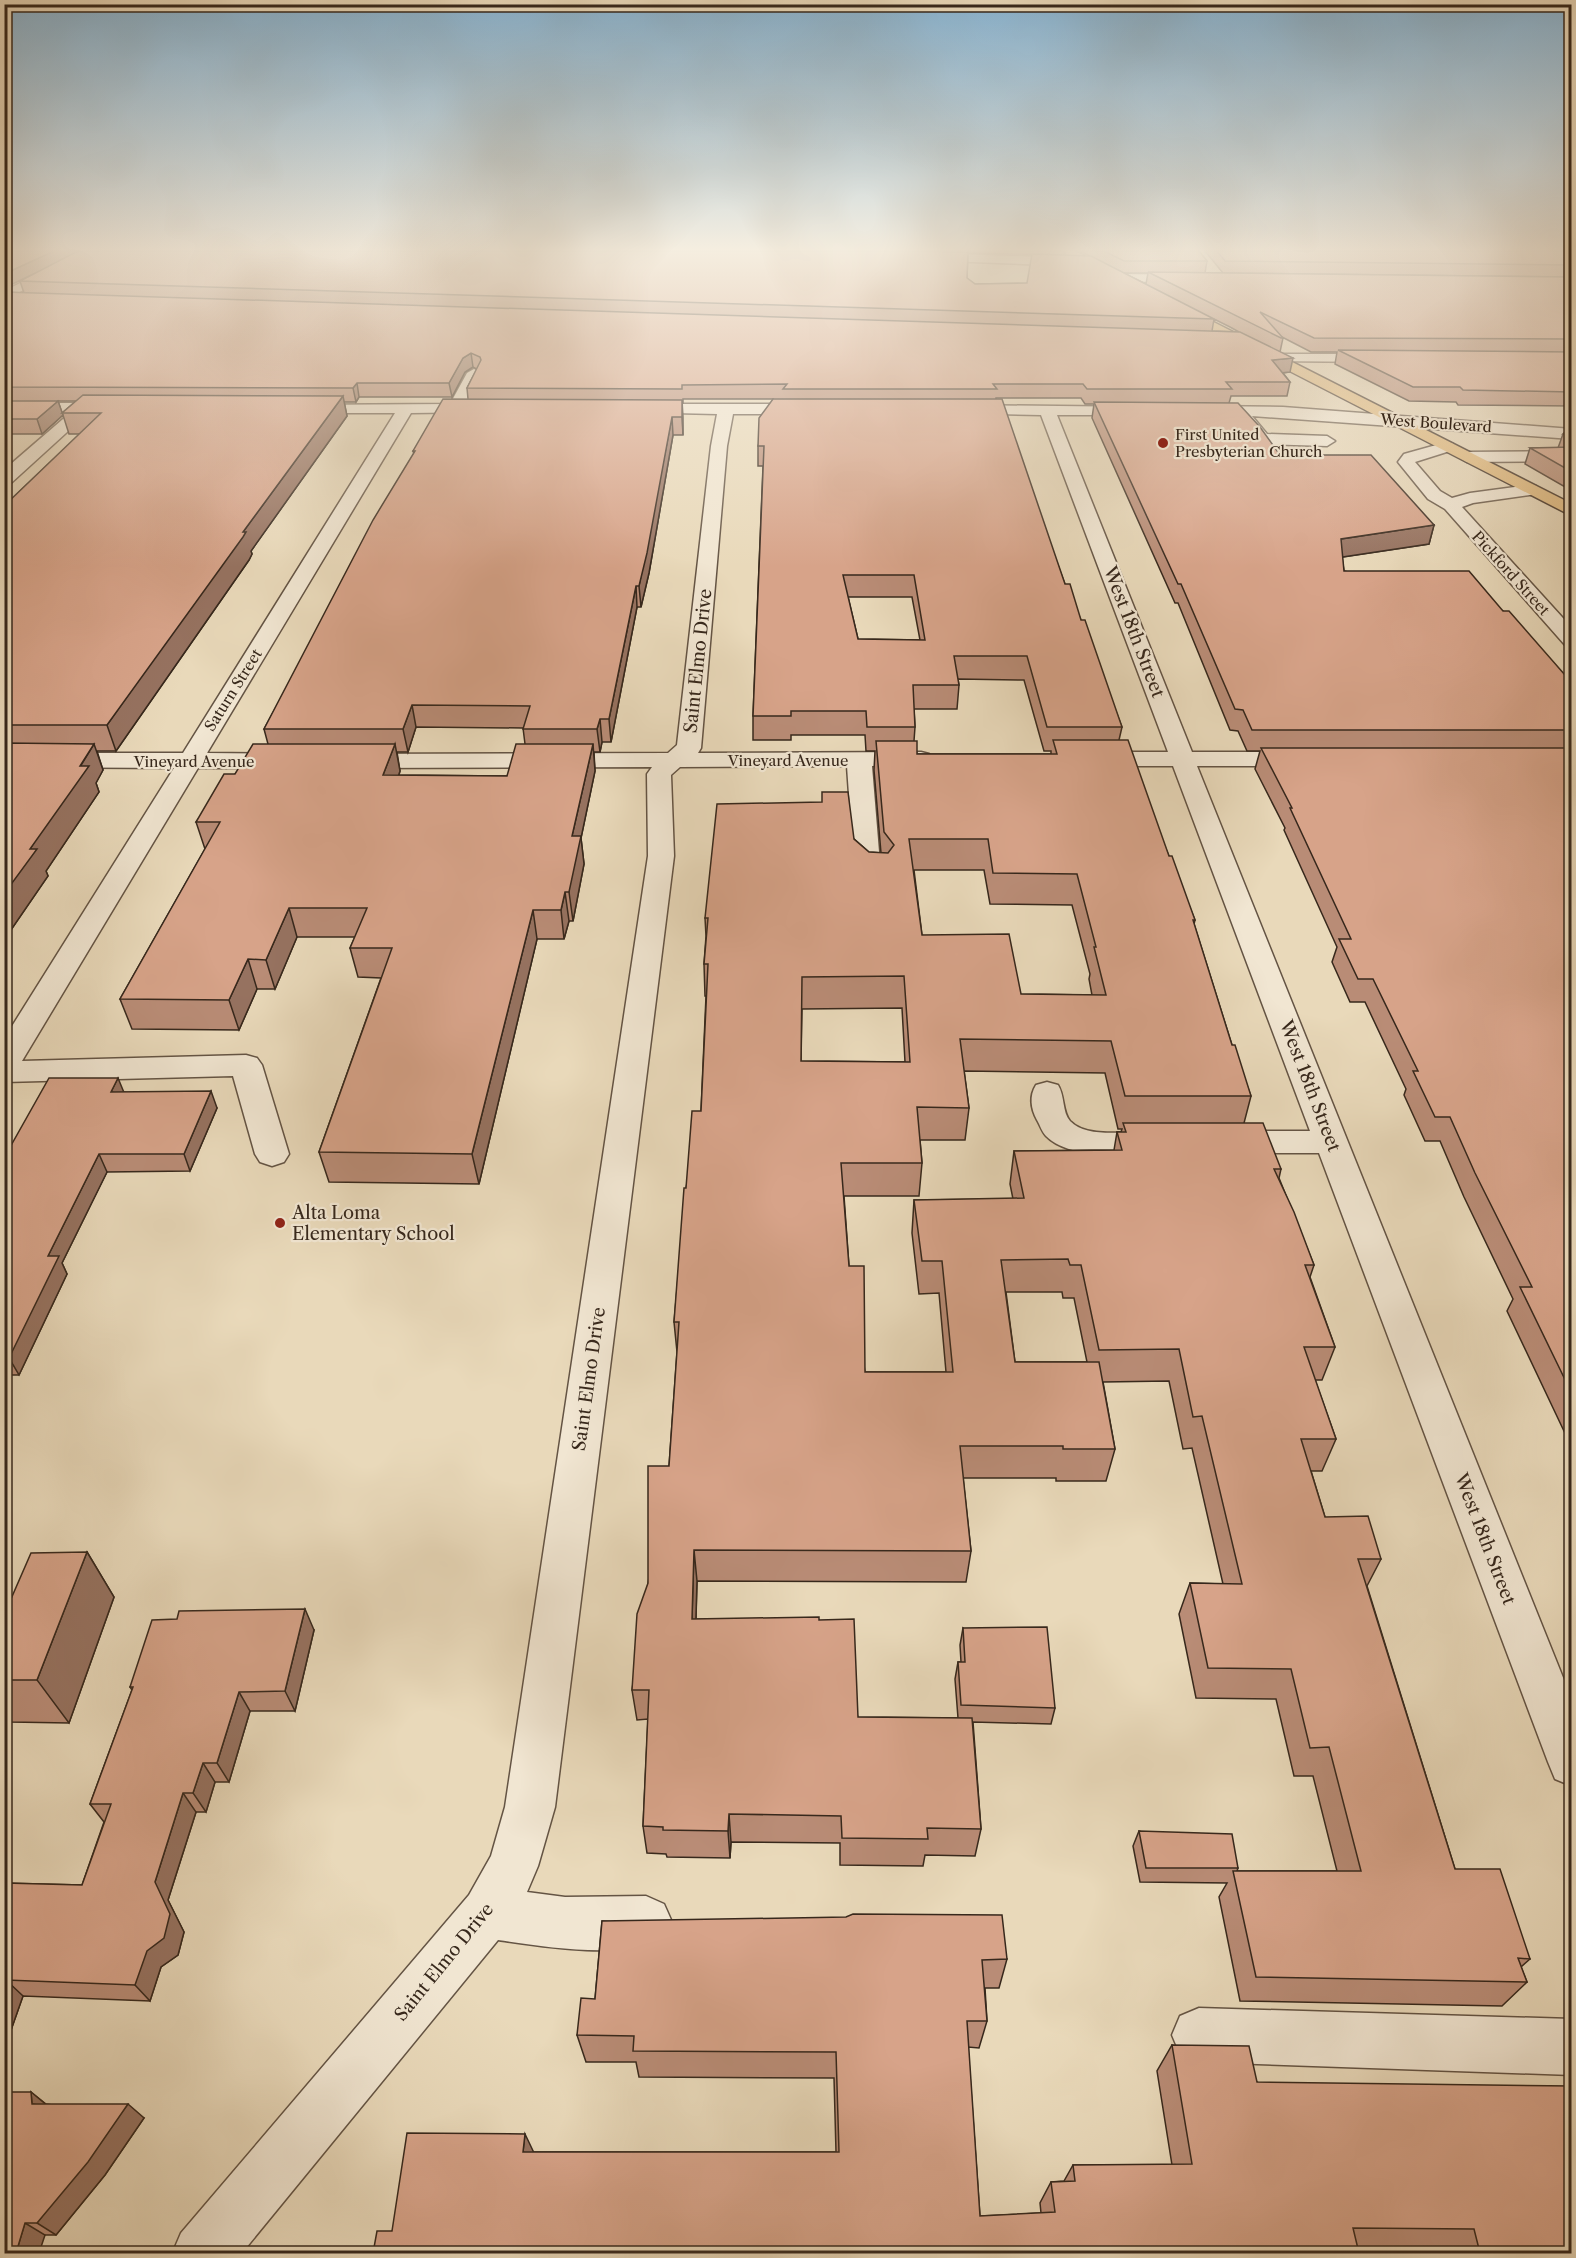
<svg xmlns="http://www.w3.org/2000/svg" width="1576" height="2258" viewBox="0 0 1576 2258" font-family="'Libre Caslon Text',serif">
  <style>
    .lines { fill: none; stroke-linecap: round; stroke-linejoin: round }
    .minor-casing { stroke: #645444; stroke-width: 3 }
    .major-casing { stroke: #37281c; stroke-width: 3 }
    .minor { fill: #f1e6d2; fill-rule: evenodd }
    .major { fill: #e4bc7d; fill-rule: evenodd }
    .wall { fill: #b98c76; stroke: #37281c; stroke-width: 1.5; fill-rule: evenodd }
    .shaded-wall { fill: #967260; stroke: #37281c; stroke-width: 1.5 }
    .building { fill: #d7a389; stroke: #37281c; stroke-width: 1.5; fill-rule: evenodd }
    .poi-dot { fill: #8f2418; stroke: #f1e6d2; stroke-width: 2 }
    .labels { text-anchor: middle; dominant-baseline: central; stroke-width: 4.5; stroke-linejoin: round; paint-order: stroke }
    .far-street-label { font-size: 15px; fill: #37281c; stroke: #f1e6d2 }
    .far-poi-label { font-size: 15px; fill: #37281c; stroke: #f1e6d2; text-anchor: start }
    .street-label { font-size: 18px; fill: #37281c; stroke: #f1e6d2 }
    .poi-label { font-size: 18px; fill: #37281c; stroke: #f1e6d2; text-anchor: start }
  </style>
  <rect width="100%" height="100%" fill="#e9d9ba"/>
  <filter id="stains"><feTurbulence type="fractalNoise" baseFrequency=".00333" numOctaves="4"/><feColorMatrix values="0 0 0 0 .2 0 0 0 0 .09 0 0 0 0 .02 0 0 0 .5 -.17"/></filter>
  <radialGradient id="worn" r=".72"><stop offset=".6" stop-color="#630" stop-opacity="0"/><stop offset="1" stop-color="#630" stop-opacity=".3"/></radialGradient>
  <g class="lines">
    <g class="minor-casing">
      <g id="minor">
        <polygon points="86,251 100,251 4,300 4,291"/>
        <polygon points="923,253 1075,258 1081,262 1075,266 919,260 917,257"/>
        <polygon points="1120,274 1191,275 1197,279 1191,283 1116,281 1114,278 1116,275"/>
        <polygon points="1274,354 1381,354 1388,358 1381,362 1269,361 1267,358"/>
        <polygon points="474,369 481,373 466,404 488,406 491,409 488,412 411,413 207,753 288,754 297,756 300,761 297,766 288,768 198,768 22,1061 246,1055 257,1058 262,1065 289,1154 284,1162 272,1166 260,1162 255,1154 233,1076 4,1082 4,1039 174,768 4,767 4,753 183,753 395,413 300,413 295,411 292,408 295,405 450,404 467,373"/>
        <polygon points="4,403 114,403 122,408 114,413 88,413 10,484 4,485 4,470 70,413 4,413"/>
        <path d="M636,404H810L818,409L810,414H733L727,446L701,748L698,753L921,752L929,754L933,759L929,764L872,766L880,864L890,876L886,882L877,884L868,882L854,866L847,766L680,767L671,775L674,856L555,1807L538,1866L527,1892L565,1897L646,1896L664,1904L672,1922L664,1940C619,1959 546,1947 498,1940L241,2254H172L181,2233L469,1895L491,1856L505,1807L648,856L647,774L652,767L354,768L345,766L342,761L345,756L354,754L668,753L677,745L711,446L717,414L631,412L628,409L631,406Z"/>
        <polygon points="960,405 1143,407 1145,410 1137,415 1057,415 1192,752 1302,752 1310,754 1314,759 1310,764 1302,766 1197,766 1572,1700 1572,1786 1555,1779 1548,1762 1319,1153 1226,1153 1214,1150 1209,1142 1214,1134 1226,1131 1310,1131 1173,766 1089,766 1081,764 1077,759 1081,754 1089,752 1168,752 1041,415 954,413 952,410"/>
        <polygon points="1200,406 1283,407 1572,429 1572,439 1252,416 1267,434 1327,436 1335,441 1327,446 1262,444 1256,442 1236,416 1194,414 1192,411 1194,408"/>
        <polygon points="1447,442 1453,444 1455,447 1453,450 1415,462 1440,491 1452,498 1470,493 1530,485 1536,486 1539,490 1536,494 1530,495 1473,503 1462,507 1572,628 1572,647 1565,645 1445,509 1428,499 1398,462 1404,454"/>
        <polygon points="1572,451 1572,461 1467,462 1459,457 1467,452"/>
        <path d="M1047,1082L1058,1085C1065,1096 1062,1112 1070,1121C1091,1143 1143,1126 1171,1134L1176,1142L1171,1150C1141,1159 1069,1160 1046,1136C1042,1132 1040,1125 1037,1120C1031,1109 1029,1096 1036,1085Z"/>
        <polygon points="1199,2008 1572,2019 1572,2075 1199,2062 1180,2054 1172,2035 1180,2016"/>
      </g>
    </g>
    <g class="major-casing">
      <g id="major">
        <polygon points="1061,251 1075,251 1122,276 1116,280 1112,279"/>
        <polygon points="1172,301 1572,504 1572,516 1167,308 1165,305 1167,302"/>
      </g>
    </g>
    <use href="#minor" class="minor"/>
    <use href="#major" class="major"/>
  </g>
  <g class="wall">
    <path d="M4,251H1065L1064,255L968,253L967,278L975,284L1027,283L1090,256L1079,251H1199L1207,261L1205,273L1572,277V406L1458,405L1456,402L1409,401L1335,364L1337,352H1311L1282,337L1283,338L1280,352L1290,372L1283,373L1290,382L1287,396H1231L1229,403L1280,455L1434,525L1429,544L1342,557L1344,571L1503,611L1572,683V1448L1507,1311L1513,1299L1464,1197L1440,1141H1425L1404,1095L1406,1089L1365,1002H1350L1332,962L1337,947L1284,830L1285,828L1255,769L1260,751H1247L1238,731L1230,730L1178,603H1175L1092,418L1094,404H1085L1081,398H996V399L1065,584L1081,620L1122,727L1119,740L1169,856L1195,920L1194,924L1232,1045L1251,1096L1244,1123L1281,1169L1279,1178L1314,1265L1310,1277L1335,1347L1322,1380H1315L1336,1439L1322,1471H1311L1325,1517L1381,1559L1367,1586L1455,1869L1530,1959L1521,1967L1527,1982L1502,2006L1240,2001L1219,1897L1227,1883L1140,1882L1133,1846L1139,1831L1238,1868L1237,1871H1337L1313,1776H1294L1276,1699L1196,1698L1179,1614L1190,1583L1223,1584L1192,1448L1183,1449L1169,1381L1103,1382L1115,1449L1106,1481H1056V1478H963L971,1551L966,1582L697,1581L696,1619L819,1620L858,1717L958,1718L955,1679L958,1662H961L960,1645L963,1628L1055,1708L1051,1724L973,1722L981,1829L975,1856L925,1855L923,1866L840,1865V1843L731,1842L730,1858L667,1857L666,1854L647,1853L643,1826L648,1719L637,1720L632,1690L648,1583L669,1466L677,1352L674,1322L686,1188L701,1111L706,996H705L704,964L706,936L705,918L854,839L869,852L881,853L874,770L875,751H866L865,735H791V740H753V716L763,466H758V446L773,399H683V403H682L683,435H673L649,573L641,607H637L611,742H602L600,752H594L595,771L581,838L584,864L573,921H569L564,939H537L479,1184L329,1182L319,1152L381,978L358,977L350,948L355,937H297L275,989H257L239,1030L132,1029L120,999L205,849L196,822L235,774L268,744L264,729L414,454L413,451L468,399L467,388L477,369L473,367L465,372L452,397H359L356,402H344L347,416L251,551L252,554L249,560L116,751H97L103,770L96,783L99,792L46,871L48,876L4,940V506L80,434H69L63,415L42,434H4V292L24,293L20,281ZM1123,273H1148L1146,284ZM1214,319L1230,327L1239,332L1212,331ZM58,401H76L62,413ZM848,597H912L920,640L858,639ZM958,679L1024,680L1044,751H1051V754H917L914,741L915,727L914,709H957L959,685ZM416,727L523,728L525,744L507,776L399,775L400,771L397,752H408ZM914,870H984L990,904L1072,905L1090,974L1089,979L1092,995L1021,994L922,935ZM902,1008L905,1062L801,1061L802,1009ZM964,1071L1105,1073L1118,1129H1122L1121,1132H1117L1114,1150L1014,1151L1010,1184L1013,1199L914,1200L912,1233L919,1294L939,1293L946,1372H865L849,1266L844,1196H919L922,1163L920,1140H965L969,1108ZM1006,1292H1062L1063,1298H1074L1087,1362H1015Z"/>
    <polygon points="1205,251 1572,251 1572,277 1223,273"/>
    <polygon points="1572,426 1572,491 1525,464 1530,448 1558,448 1563,434"/>
    <polygon points="123,1092 217,1108 190,1171 107,1172 62,1263 67,1274 19,1375 4,1375 4,1158"/>
    <polygon points="87,1552 114,1597 69,1723 10,1722 4,1715 4,1615"/>
    <polygon points="314,1630 295,1711 250,1711 229,1782 215,1782 206,1812 196,1812 168,1900 184,1932 178,1955 161,1967 150,2001 23,1996 4,2050 4,1883 82,1885 104,1822 90,1804 132,1690 130,1687"/>
    <polygon points="602,1921 1007,1959 999,1988 985,1988 987,2021 979,2048 968,2047 980,2216 1041,2213 1040,2203 1051,2182 1064,2181 1073,2165 1172,2165 1157,2071 1172,2045 1257,2082 1572,2253 1445,2253 1444,2249 1357,2248 1359,2253 373,2253 392,2231 533,2152 836,2152 834,2078 639,2077 636,2062 586,2062 577,2035 595,1999"/>
    <polygon points="31,2092 46,2104 144,2118 105,2175 56,2235 45,2235 4,2253"/>
  </g>
  <g class="shaded-wall">
    <polygon points="54,251 82,251 4,288 4,274"/>
    <polygon points="471,353 473,367 465,372 452,397 449,383 463,358"/>
    <polygon points="1293,358 1290,372 1270,374 1272,360"/>
    <polygon points="357,383 359,397 356,402 353,388"/>
    <polygon points="343,396 347,416 251,551 252,554 249,560 116,751 107,725 243,532"/>
    <polygon points="682,400 683,417 683,435 682,417"/>
    <polygon points="58,401 63,415 42,434 37,419"/>
    <polygon points="672,417 673,435 649,573 641,607 639,586"/>
    <polygon points="1434,525 1429,544 1336,558 1341,539"/>
    <polygon points="636,586 637,607 611,742 609,719"/>
    <polygon points="412,705 416,727 408,752 403,729"/>
    <polygon points="600,719 602,742 600,752 597,729"/>
    <polygon points="94,744 103,770 96,783 99,792 46,871 48,876 4,940 4,894 30,849"/>
    <polygon points="395,744 400,771 389,803 383,775"/>
    <polygon points="593,744 595,771 581,838 584,864 573,921 569,892 572,836"/>
    <polygon points="565,892 569,921 564,939 561,910"/>
    <polygon points="289,908 297,937 275,989 266,960"/>
    <polygon points="533,910 537,939 479,1184 472,1154"/>
    <polygon points="248,959 257,989 239,1030 229,1000"/>
    <polygon points="118,1078 125,1095 111,1092"/>
    <polygon points="211,1091 217,1108 190,1171 184,1154"/>
    <polygon points="99,1154 107,1172 62,1263 67,1274 19,1375 9,1358 48,1256"/>
    <polygon points="694,1550 697,1581 695,1649 692,1619"/>
    <polygon points="87,1552 114,1597 69,1723 37,1680"/>
    <polygon points="305,1609 314,1630 295,1711 285,1691"/>
    <polygon points="239,1692 250,1711 229,1782 217,1763"/>
    <polygon points="203,1763 215,1782 206,1812 193,1793"/>
    <polygon points="183,1793 196,1812 168,1900 184,1932 178,1955 161,1967 150,2001 135,1985 155,1882"/>
    <polygon points="729,1814 731,1842 730,1858 728,1831"/>
    <polygon points="6,1980 23,1996 4,2050 4,1983"/>
    <polygon points="31,2092 49,2107 32,2104"/>
    <polygon points="128,2104 144,2118 105,2175 56,2235 37,2223"/>
    <polygon points="525,2134 536,2157 523,2152"/>
    <polygon points="25,2223 45,2235 39,2253 16,2253"/>
  </g>
  <g class="building">
    <polygon points="4,251 54,251 4,274"/>
    <polygon points="78,251 896,251 968,252 967,278 975,284 1027,283 1032,254 1091,256 1214,319 20,281"/>
    <polygon points="1104,251 1199,251 1207,261 1124,261"/>
    <polygon points="1217,251 1572,251 1572,265 1225,261"/>
    <polygon points="1148,272 1572,277 1572,339 1314,338 1260,312 1283,338 1281,338"/>
    <polygon points="4,292 1240,332 1293,358 1272,360 1290,382 1226,382 1232,389 1087,389 1083,384 993,384 997,389 783,389 787,384 682,385 682,389 467,388 481,360 480,357 471,353 463,358 449,383 357,383 353,388 4,387 4,352 8,352 10,346 8,343 4,343"/>
    <polygon points="1338,350 1572,352 1572,392 1463,390 1460,387 1413,387"/>
    <polygon points="83,395 343,396 243,532 246,532 243,537 107,725 4,725 4,506 101,413 62,413"/>
    <polygon points="443,399 682,400 682,417 672,417 647,553 639,586 636,586 609,719 600,719 597,729 523,729 530,706 412,705 403,729 264,729 373,520 415,451 413,451"/>
    <path d="M773,399H1002L1065,584H1070L1081,620H1085L1122,727H1047L1027,656H954L959,685H913L915,727H867L866,711H791V716H753L764,446H758L759,418ZM843,575H914L925,640L858,639Z"/>
    <polygon points="4,401 58,401 37,419 4,419"/>
    <polygon points="1094,402 1238,403 1260,427 1280,455 1371,455 1434,525 1341,539 1344,571 1469,571 1503,611 1509,611 1572,683 1572,730 1252,730 1243,710 1235,709 1181,584 1178,584"/>
    <polygon points="1572,426 1572,434 1563,434"/>
    <polygon points="1572,447 1572,472 1530,448"/>
    <path d="M1053,740H1128L1169,856H1172L1195,920H1193L1232,1045H1235L1251,1096H1125L1111,1041L960,1039L969,1108L917,1107L922,1163H841L849,1266H864L865,1372H953L942,1261H922L914,1200L1024,1198L1014,1151L1122,1150L1117,1132H1126L1123,1123H1263L1281,1169H1274L1294,1212L1314,1265H1305L1335,1347H1304L1336,1439H1301L1325,1517L1368,1516L1381,1559H1358L1455,1869H1500L1530,1959L1518,1958L1527,1982L1256,1977L1233,1871H1361L1329,1747L1310,1748L1291,1669L1208,1668L1190,1583L1242,1584L1202,1416L1193,1417L1179,1349L1099,1350L1081,1265H1070L1068,1259L1001,1260L1015,1362H1099L1115,1449H1063V1446H960L971,1551L694,1550L692,1619L819,1617V1620L854,1619L858,1717L972,1718L981,1829L927,1828L928,1839L842,1838L841,1816L729,1814L728,1831L663,1830V1827L643,1826L649,1690H632L637,1614L648,1583V1466H669L679,1322H674L684,1188H686L692,1111H701L708,964H704L708,918H705L717,804L822,802V792H848L854,839L869,852L888,853L894,845L884,832L876,741H917V754H1057ZM909,839H988L993,873L1077,874L1096,947H1094L1106,995L1021,994L1009,934L922,935ZM904,976L910,1062L801,1061L802,977Z"/>
    <polygon points="4,743 94,744 80,766 89,766 30,849 37,849 4,894"/>
    <polygon points="253,744 395,744 383,775 507,776 516,744 593,744 572,836 581,836 569,892 565,892 561,910 533,910 472,1154 319,1152 392,948 350,948 367,908 289,908 266,960 248,959 229,1000 120,999 220,822 196,822 224,774 235,774"/>
    <polygon points="1261,748 1572,748 1572,1394 1520,1287 1532,1287 1475,1173 1450,1117 1435,1117 1413,1071 1418,1071 1373,979 1358,979 1339,939 1351,939 1290,808 1292,808"/>
    <polygon points="49,1078 118,1078 111,1092 211,1091 184,1154 99,1154 48,1256 59,1256 9,1358 4,1358 4,1158"/>
    <polygon points="87,1552 37,1680 4,1680 4,1615 31,1553"/>
    <polygon points="305,1609 285,1691 239,1692 217,1763 203,1763 193,1793 183,1793 155,1882 170,1914 164,1938 147,1951 135,1985 6,1980 4,1983 4,1883 82,1885 111,1804 90,1804 133,1687 130,1687 152,1620 177,1619 179,1611"/>
    <polygon points="1047,1627 1055,1708 961,1705 958,1662 965,1662 963,1628"/>
    <polygon points="1139,1831 1232,1834 1238,1868 1146,1868"/>
    <polygon points="853,1914 1002,1915 1007,1959 982,1960 987,2021 967,2021 980,2216 1055,2212 1051,2182 1075,2181 1073,2165 1192,2164 1172,2045 1249,2046 1257,2082 1572,2086 1572,2253 1480,2253 1474,2229 1353,2228 1359,2253 1057,2253 1056,2247 982,2247 983,2253 373,2253 377,2231 392,2231 407,2133 525,2134 523,2152 839,2152 836,2052 633,2051 634,2036 577,2035 581,1998 595,1999 602,1921 846,1917"/>
    <polygon points="4,2092 31,2092 32,2104 128,2104 88,2162 37,2223 25,2223 16,2253 4,2253"/>
  </g>
  <linearGradient id="sky" x2="0" y2="1"><stop stop-color="#89b6d5"/><stop offset="0.44" stop-color="#f5eee0"/><stop offset="1" stop-color="#f5eee0" stop-opacity="0"/></linearGradient>
  <rect width="1576" height="567" fill="url(#sky)"/>
  <g class="poi-dot">
    <circle cx="1163" cy="443" r="6"/>
    <circle cx="280" cy="1223" r="6"/>
  </g>
  <g class="labels">
    <g class="far-street-label">
      <text transform="translate(1436 423) rotate(4)">West Boulevard</text>
      <text transform="translate(1511 573) rotate(48)">Pickford Street</text>
      <text transform="translate(233 690) rotate(-58)">Saturn Street</text>
      <text x="788" y="760">Vineyard Avenue</text>
      <text x="194" y="761">Vineyard Avenue</text>
    </g>
    <g class="far-poi-label">
      <text x="1175" y="434">First United<tspan x="1175" dy="17">Presbyterian Church</tspan></text>
    </g>
    <g class="street-label">
      <text transform="translate(1134 632) rotate(69)">West 18th Street</text>
      <text transform="translate(698 661) rotate(-84)">Saint Elmo Drive</text>
      <text transform="translate(1310 1086) rotate(69)">West 18th Street</text>
      <text transform="translate(589 1379) rotate(-82)">Saint Elmo Drive</text>
      <text transform="translate(1485 1539) rotate(69)">West 18th Street</text>
      <text transform="translate(444 1962) rotate(-51)">Saint Elmo Drive</text>
    </g>
    <g class="poi-label">
      <text x="292" y="1213">Alta Loma<tspan x="292" dy="21">Elementary School</tspan></text>
    </g>
  </g>
  <rect width="1576" height="2258" fill="none" stroke="#e9d9ba" stroke-width="24"/>
  <rect x="6" y="6" width="1564" height="2246" fill="none" stroke="#37281c" stroke-width="3"/>
  <rect x="12" y="12" width="1552" height="2234" fill="none" stroke="#37281c" stroke-width="1.5"/>
  <rect width="100%" height="100%" filter="url(#stains)"/>
  <rect width="100%" height="100%" fill="url(#worn)"/>
</svg>
